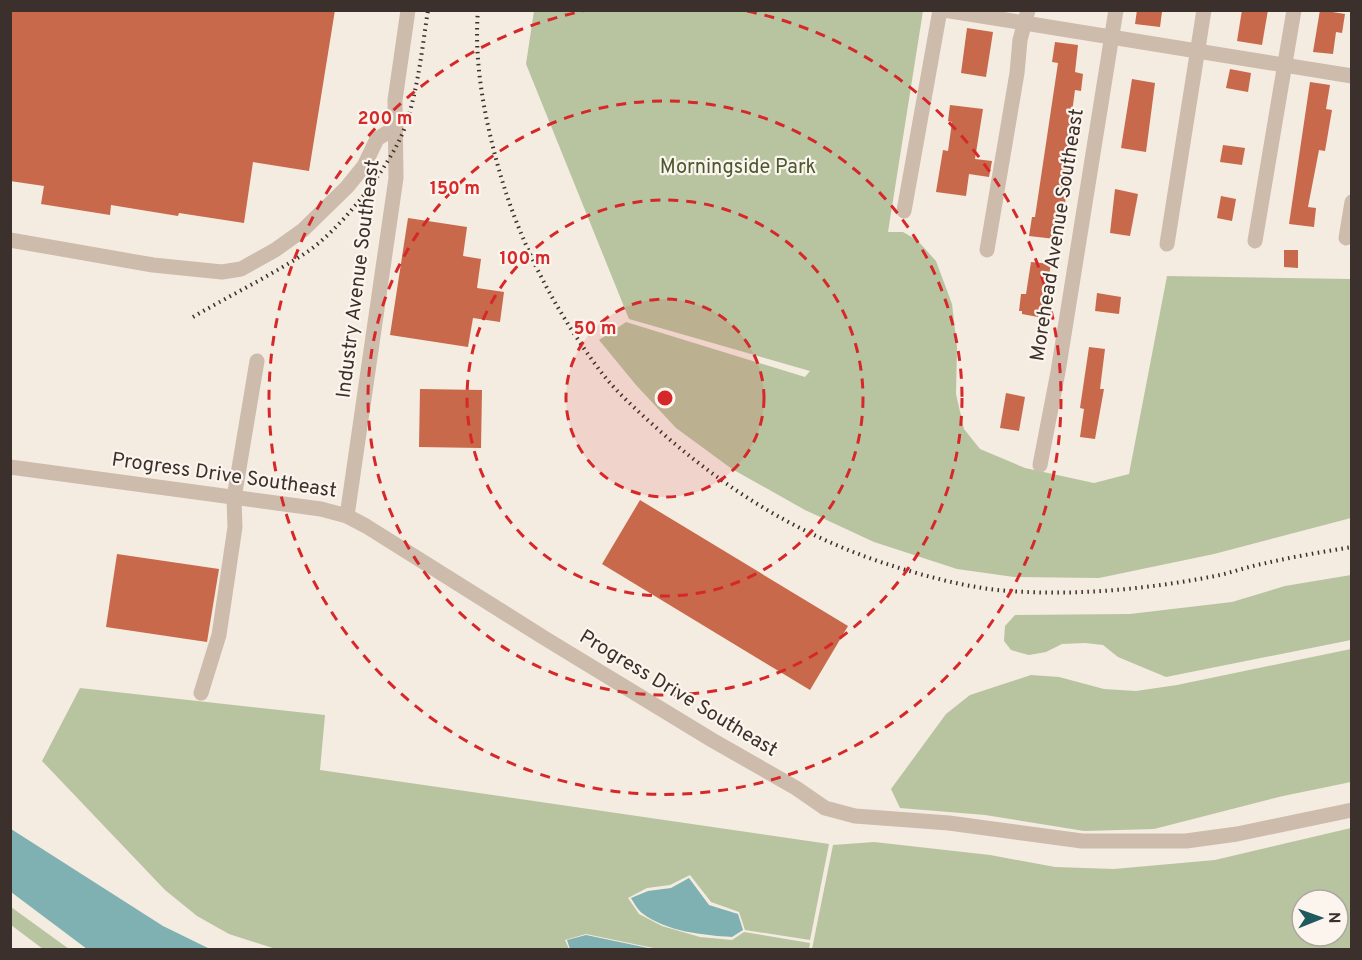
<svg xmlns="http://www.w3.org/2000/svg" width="1362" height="960" viewBox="0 0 1362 960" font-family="Overpass,sans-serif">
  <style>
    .green { fill: #b8c4a0; fill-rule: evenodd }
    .water { fill: #7fb0b2 }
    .building { fill: #c8694b }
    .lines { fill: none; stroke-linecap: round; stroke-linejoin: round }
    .minor { stroke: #cdbbac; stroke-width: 15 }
    .rail { stroke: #3b302b; stroke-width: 4; stroke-dasharray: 1.5 4.5; stroke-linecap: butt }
    .ring { fill: none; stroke: #d62828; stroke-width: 3; stroke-dasharray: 10 8 }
    .labels { text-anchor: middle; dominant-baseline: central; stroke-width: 4.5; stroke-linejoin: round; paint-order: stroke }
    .park-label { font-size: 20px; fill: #4a5a2e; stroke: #fbf5ee }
    .street-label { font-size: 20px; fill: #3b302b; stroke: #fbf5ee }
    .centre { fill: #d62828; stroke: #fbf5ee; stroke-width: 3 }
    .ring-label { font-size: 18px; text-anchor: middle; font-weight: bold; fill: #d62828; stroke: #fbf5ee; stroke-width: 4.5; stroke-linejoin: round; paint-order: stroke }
  </style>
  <rect width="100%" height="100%" fill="#f4ebe1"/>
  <g class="green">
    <polygon points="534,11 923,11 888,232 903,232 917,240 936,261 952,304 957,347 956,394 964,429 980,449 1025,468 1094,483 1129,474 1167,276 1351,279 1351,518 1214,554 1099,578 1014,577 957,569 874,542 805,510 732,469 676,428 636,385 599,340 626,322 805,377 810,371 629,319 526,64"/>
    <polygon points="1351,575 1351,640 1166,677 1118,657 1103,645 1085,643 1062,644 1046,652 1029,655 1011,650 1004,641 1005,626 1015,615 1130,614 1232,602 1285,586"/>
    <polygon points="1351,649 1351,782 1283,796 1154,829 1084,831 985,815 900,808 891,789 946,714 970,695 1031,675 1059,677 1104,689 1136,691 1177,685"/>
    <polygon points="80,688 325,715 320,770 829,844 810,940 745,930 739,912 711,902 690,875 670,885 647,888 628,898 639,914 662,926 700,937 732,940 744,932 810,943 809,949 658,949 586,934 565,940 569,949 279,950 229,934 197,916 165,890 42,761"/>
    <path d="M1351,828V949H812L833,845L874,842L990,855L1055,867L1114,869L1215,860ZM1302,900H1338V936H1302Z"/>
    <polygon points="11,907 69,949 43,949 11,925"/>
  </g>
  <g class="water">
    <polygon points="11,829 163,926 210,949 87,949 11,892"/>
    <path d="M689,878L709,905L738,914L743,930L732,937C703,935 667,932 642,913C638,910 634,903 631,898L648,891L671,888Z"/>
    <polygon points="586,935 653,949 570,949 567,940"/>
  </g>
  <g class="building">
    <polygon points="10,10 335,10 309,171 253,162 244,223 179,213 178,216 111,205 110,215 41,204 44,186 10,181"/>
    <polygon points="1137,10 1162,12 1160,27 1135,24"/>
    <polygon points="1242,10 1268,10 1262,45 1237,41"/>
    <polygon points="1320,10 1345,14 1342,33 1336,32 1333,54 1313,52"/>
    <polygon points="967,28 993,32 986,77 961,73"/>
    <polygon points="1055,42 1078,45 1075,72 1083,74 1081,91 1075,90 1071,120 1077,121 1075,137 1064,210 1059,209 1055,239 1029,236 1032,217 1035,217 1058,63 1052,62"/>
    <polygon points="1230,69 1251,73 1248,92 1226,88"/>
    <polygon points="1132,79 1155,83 1146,152 1121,148"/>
    <polygon points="1310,82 1330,85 1326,109 1332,110 1325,151 1319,150 1308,207 1316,208 1314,227 1289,224"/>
    <polygon points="950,105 983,109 975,159 992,161 989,177 969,174 966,196 936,192 943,150 948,151 952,122 948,121"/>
    <polygon points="1223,145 1245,148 1242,165 1220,162"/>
    <polygon points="1115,189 1138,194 1130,236 1110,233"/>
    <polygon points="1221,196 1236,199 1232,221 1217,218"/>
    <polygon points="408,218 467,227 463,256 481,259 477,288 504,292 500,322 473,318 468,347 390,335"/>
    <polygon points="1284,250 1298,250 1298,268 1284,267"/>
    <polygon points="1031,262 1051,264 1042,312 1038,311 1038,317 1022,314 1022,311 1019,311 1021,294 1026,294"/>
    <polygon points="1097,293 1121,297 1119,314 1095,311"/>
    <polygon points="1089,347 1105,349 1100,389 1104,389 1095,439 1080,437 1084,409 1080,408"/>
    <polygon points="420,389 482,390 481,448 419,447"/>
    <polygon points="1006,393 1025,397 1019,431 1000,428"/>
    <polygon points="640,500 848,626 810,690 602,564"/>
    <polygon points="117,554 219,569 207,642 106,627"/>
  </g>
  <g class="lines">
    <g class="minor">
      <polyline points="944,10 1352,76"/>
      <polyline points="904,211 940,10"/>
      <polyline points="1346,238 1352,202"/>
      <polyline points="10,240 153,265 222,272 241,269 275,250 303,230 347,187 364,166 377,139 396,127"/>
      <polyline points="1255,241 1294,10"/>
      <polyline points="1167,244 1204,10"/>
      <polyline points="987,250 1017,73 1020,40 1028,10"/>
      <polyline points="1040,465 1058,372 1116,10"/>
      <polyline points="10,467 321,509 347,516 366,526 546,639 712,740 796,788 825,808 855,816 949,823 1082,841 1186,841 1237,834 1352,810"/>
      <polyline points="347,516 396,178 395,100 408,10"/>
      <polyline points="201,693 219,635 235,527 234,498 257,361"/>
    </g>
    <g class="rail">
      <path d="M478,10C474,58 483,109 495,155C515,234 552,307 601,372C618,394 640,413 661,432C740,501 818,546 920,574C949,582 979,589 1009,591C1077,596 1148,589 1215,576C1231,573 1246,567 1262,564C1291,557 1322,552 1352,547"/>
      <path d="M193,317C229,296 268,277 304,254C339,232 391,166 405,127C418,90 422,49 428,10"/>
    </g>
  </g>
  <circle cx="665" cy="398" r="99" fill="#d62828" fill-opacity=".12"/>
  <g class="ring">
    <circle cx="665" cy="398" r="99"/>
    <circle cx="665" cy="398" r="198"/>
    <circle cx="665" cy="398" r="297"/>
    <path d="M747 11A396 396 0 1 1 583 11"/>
  </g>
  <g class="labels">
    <g class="park-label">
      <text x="738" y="168">Morningside Park</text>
    </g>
    <g class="street-label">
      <text transform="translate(1058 235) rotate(-81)">Morehead Avenue Southeast</text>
      <text transform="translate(359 279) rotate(-83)">Industry Avenue Southeast</text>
      <text transform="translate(224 476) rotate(8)">Progress Drive Southeast</text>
      <text transform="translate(678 694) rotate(31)">Progress Drive Southeast</text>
    </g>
  </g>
  <circle cx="665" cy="398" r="9" class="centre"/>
  <g class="ring-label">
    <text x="385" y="124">200 m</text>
    <text x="455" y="194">150 m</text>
    <text x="525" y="264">100 m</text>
    <text x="595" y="334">50 m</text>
  </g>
  <rect width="1362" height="960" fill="none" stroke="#3b302b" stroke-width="24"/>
  <g transform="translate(1320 918) rotate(89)"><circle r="28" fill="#fbf5ee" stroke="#aea6a0" stroke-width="1.5"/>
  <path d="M0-4.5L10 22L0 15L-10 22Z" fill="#1f5a5e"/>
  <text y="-9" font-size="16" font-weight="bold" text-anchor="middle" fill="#3b302b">N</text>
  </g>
</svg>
